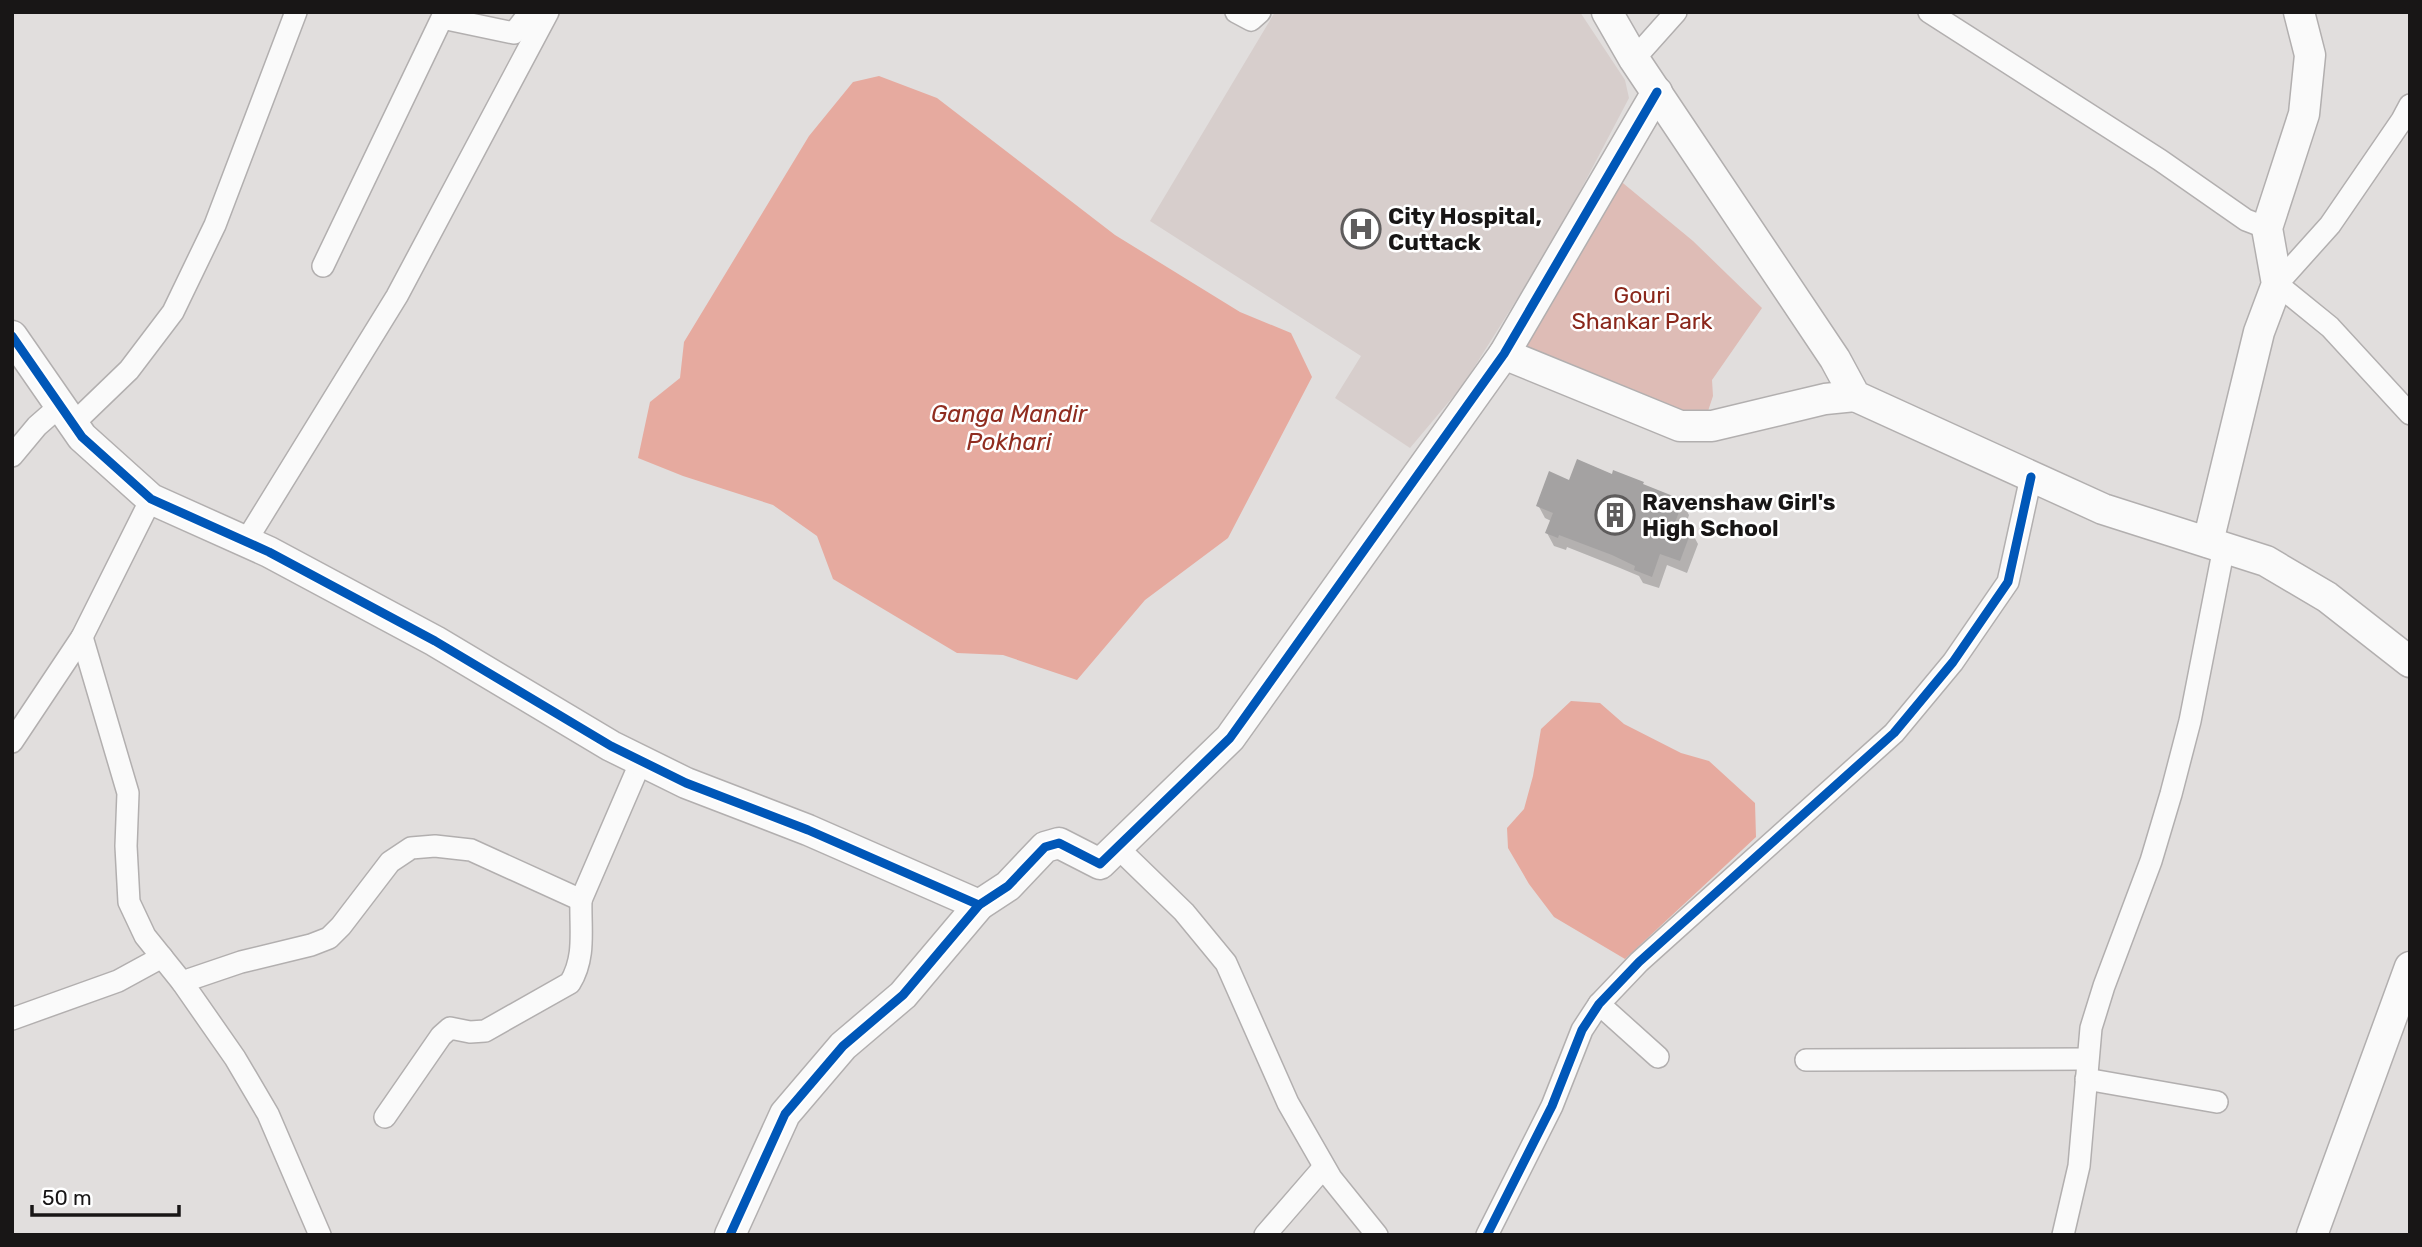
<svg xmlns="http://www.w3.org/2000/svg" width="2422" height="1247" viewBox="0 0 2422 1247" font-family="Rubik,sans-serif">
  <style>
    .built { fill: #d7cecc }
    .green { fill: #debcb6 }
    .water { fill: #e6aa9f }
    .shadow { fill: #0003 }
    .building { fill: #a4a2a2 }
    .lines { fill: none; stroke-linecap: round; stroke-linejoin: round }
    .street-casing { stroke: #b2afaf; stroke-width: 24 }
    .secondary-casing { stroke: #b2afaf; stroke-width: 33 }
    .street { stroke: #fafafa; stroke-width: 21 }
    .secondary { stroke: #fafafa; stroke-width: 30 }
    .cycleway-casing { stroke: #fff; stroke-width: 13 }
    .cycleway { stroke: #0057b8; stroke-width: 9 }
    .labels { text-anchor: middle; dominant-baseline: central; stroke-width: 5; stroke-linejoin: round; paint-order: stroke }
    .poi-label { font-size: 23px; font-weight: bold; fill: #181616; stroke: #fff; text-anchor: start }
    .park-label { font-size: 23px; fill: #8a271b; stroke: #fff }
    .water-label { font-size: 24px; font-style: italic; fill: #902d20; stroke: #fff }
  </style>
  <rect width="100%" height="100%" fill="#e1dedd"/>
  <polygon class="built" points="1275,12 1580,12 1625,80 1629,98 1556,237 1463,385 1410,448 1335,398 1361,356 1150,221"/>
  <polygon class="green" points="1618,179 1693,241 1762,308 1712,380 1713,396 1708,411 1695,417 1664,410 1526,346"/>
  <g class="water">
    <polygon points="879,76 937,98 1115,235 1240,312 1291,333 1312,377 1228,538 1145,600 1077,680 1003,655 957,653 833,579 817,536 773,505 683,476 638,458 650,402 680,378 684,342 809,136 853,82"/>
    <polygon points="1571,701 1600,703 1624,724 1681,753 1709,761 1755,803 1756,837 1625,959 1554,917 1529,884 1508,848 1507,828 1524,809 1533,776 1541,729"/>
  </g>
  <polygon class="shadow" points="1570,483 1645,487 1682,502 1689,515 1685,528 1691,531 1698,544 1687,573 1667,565 1659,588 1643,583 1639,576 1620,568 1567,547 1566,550 1554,546 1547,533 1551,521 1545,518 1538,505"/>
  <polygon class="building" points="1577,459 1612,474 1613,470 1644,482 1643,484 1683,500 1675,523 1692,529 1680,561 1660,554 1652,577 1634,570 1635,566 1612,555 1559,535 1558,538 1545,533 1553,513 1536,506 1549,471 1569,480"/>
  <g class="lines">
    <g class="street-casing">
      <g id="street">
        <polyline points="1236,12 1251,20 1260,12"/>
        <polyline points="1929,12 2160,160 2246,220 2267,228"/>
        <polyline points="1634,59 1676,12"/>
        <polyline points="2410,105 2402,120 2330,225 2277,284 2330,327 2410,414"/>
        <polyline points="323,266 442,18 514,33 530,12"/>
        <polyline points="73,424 129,370 173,312 215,225 296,12"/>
        <polyline points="12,456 37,426 61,405"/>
        <polyline points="246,541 397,296 548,12"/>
        <polyline points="82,637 128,793 126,846 129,902 145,936 182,982 235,1058 268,1114 320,1235"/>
        <polyline points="12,742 82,637 151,499"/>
        <polyline points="1117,847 1184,912 1226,963 1288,1103 1331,1178 1377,1235"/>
        <polyline points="182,982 241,962 311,945 329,938 341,926 390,862 411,848 435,846 471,850 581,900 641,761"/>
        <polyline points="1599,1004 1658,1057"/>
        <polyline points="12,1019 118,981 162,957"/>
        <polyline points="1806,1060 2087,1059"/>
        <polyline points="2086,1079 2217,1102"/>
        <path d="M385,1117L441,1036L450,1028L470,1032L485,1031L570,983C586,957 580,929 581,900"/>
        <polyline points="1265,1235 1324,1167"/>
        <polyline points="1487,1235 1552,1106 1582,1030 1599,1004 1639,962 1894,733 1953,662 2008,582 2031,477"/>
        <polyline points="2063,1235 2079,1166 2091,1028 2104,986 2151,861 2171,794 2190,721 2224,547"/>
      </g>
    </g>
    <g class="secondary-casing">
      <g id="secondary">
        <polyline points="1607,12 1634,59 1835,359 1855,396 2103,509 2266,561 2327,597 2410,662"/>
        <polyline points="12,336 82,437 151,499 269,552 435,641 611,746 686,783 808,830 979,905"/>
        <polyline points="1504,354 1680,426 1712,426 1825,399 1855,396"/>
        <polyline points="2208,542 2259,332 2277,284 2267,228 2304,114 2310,55 2299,12"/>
        <polyline points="730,1235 785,1114 843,1046 903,995 979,905 1008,886 1045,847 1059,843 1100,864 1230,738 1504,354 1657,92"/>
        <polyline points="2312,1235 2410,967"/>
      </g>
    </g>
    <use href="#street" class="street"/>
    <use href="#secondary" class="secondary"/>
    <g class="cycleway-casing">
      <g id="cycleway">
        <polyline points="12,336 82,437 151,499 269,552 435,641 611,746 686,783 808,830 979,905"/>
        <polyline points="730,1235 785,1114 843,1046 903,995 979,905 1008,886 1045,847 1059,843 1100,864 1230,738 1504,354 1657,92"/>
        <polyline points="1487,1235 1552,1106 1582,1030 1599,1004 1639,962 1894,733 1953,662 2008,582 2031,477"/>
      </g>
    </g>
    <use href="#cycleway" class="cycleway"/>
  </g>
  <defs>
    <g id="hospital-ring" transform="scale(2.0125)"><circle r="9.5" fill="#fff" stroke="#5e5c5c" stroke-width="1.5"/><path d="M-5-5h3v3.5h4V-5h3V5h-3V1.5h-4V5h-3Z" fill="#5e5c5c"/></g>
    <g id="building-ring" transform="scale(2.0125)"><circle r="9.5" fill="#fff" stroke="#5e5c5c" stroke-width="1.5"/><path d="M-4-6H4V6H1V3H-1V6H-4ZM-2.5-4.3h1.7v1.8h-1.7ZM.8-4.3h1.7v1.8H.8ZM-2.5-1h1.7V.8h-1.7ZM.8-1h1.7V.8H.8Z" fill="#5e5c5c"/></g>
  </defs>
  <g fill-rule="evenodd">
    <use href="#hospital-ring" x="1361" y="229"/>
    <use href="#building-ring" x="1615" y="515"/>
  </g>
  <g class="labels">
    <g class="poi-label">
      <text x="1388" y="216">City Hospital,<tspan x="1388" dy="26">Cuttack</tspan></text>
      <text x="1642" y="502">Ravenshaw Girl's<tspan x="1642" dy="26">High School</tspan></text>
    </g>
    <g class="park-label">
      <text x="1642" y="295">Gouri<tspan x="1642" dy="26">Shankar Park</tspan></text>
    </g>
    <g class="water-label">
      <text x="1009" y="414">Ganga Mandir<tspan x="1009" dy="28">Pokhari</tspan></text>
    </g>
  </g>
  <rect width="2422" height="1247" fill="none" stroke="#181616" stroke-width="28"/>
  <path d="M32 1205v10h147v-10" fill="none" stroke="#181616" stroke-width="3.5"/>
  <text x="42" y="1205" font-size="21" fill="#181616" stroke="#ffffff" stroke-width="5" paint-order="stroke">50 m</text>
</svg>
